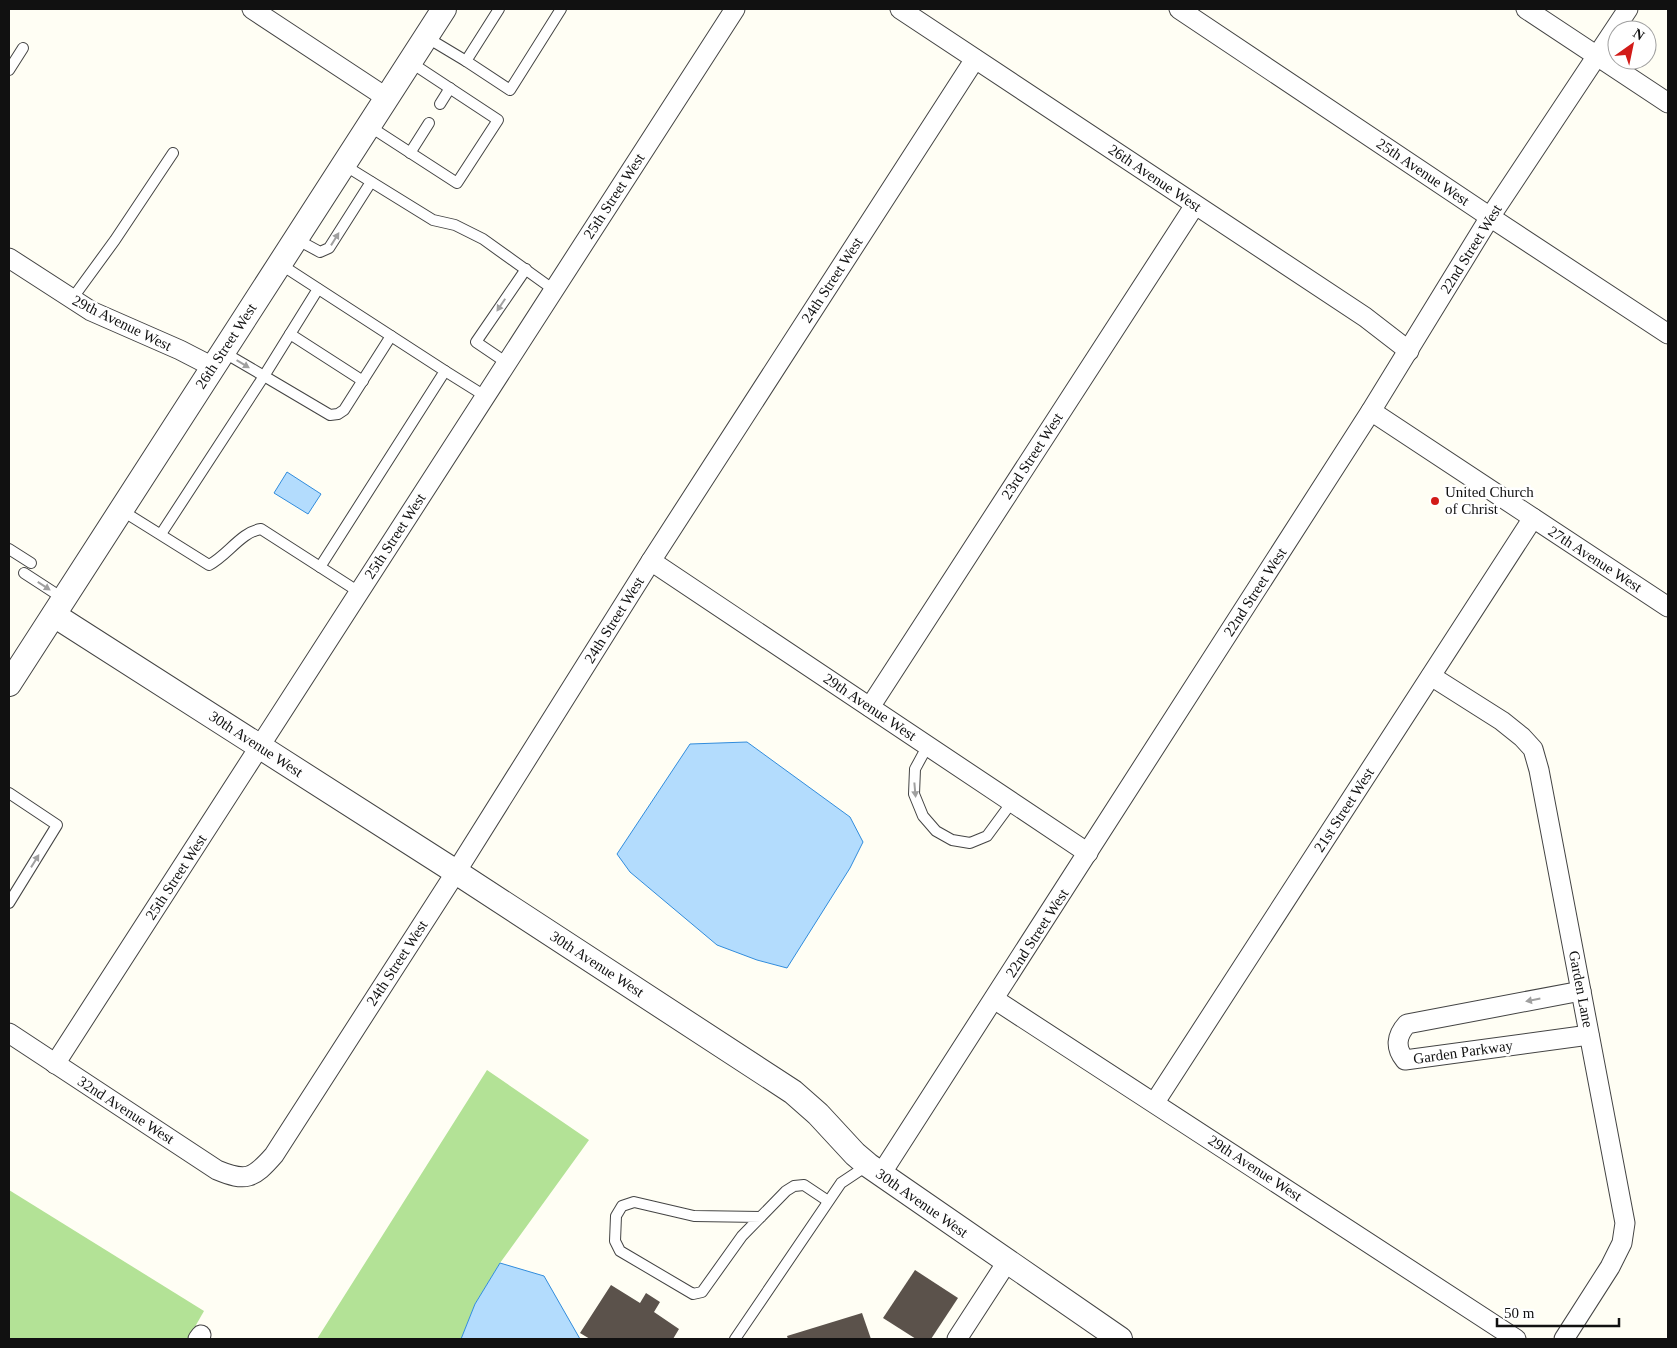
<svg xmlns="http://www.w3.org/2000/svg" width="1677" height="1348" viewBox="0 0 1677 1348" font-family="Georgia,serif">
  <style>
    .forest { fill: #b3e296 }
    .water { fill: #b3dcfd; stroke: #318cdc }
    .building { fill: #5b524b }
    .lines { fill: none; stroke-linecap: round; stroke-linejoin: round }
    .service-casing { stroke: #444; stroke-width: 12 }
    .minor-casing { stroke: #444; stroke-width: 21 }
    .tertiary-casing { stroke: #444; stroke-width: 26 }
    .service { stroke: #fff; stroke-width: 10 }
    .minor { stroke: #fff; stroke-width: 19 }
    .tertiary { stroke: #fff; stroke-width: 24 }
    .oneway { fill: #a0a0a0 }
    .poi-dot { fill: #d21b18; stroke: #fff; stroke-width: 2 }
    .labels { text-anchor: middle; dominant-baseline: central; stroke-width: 5; stroke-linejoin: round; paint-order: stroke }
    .street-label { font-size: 15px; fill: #111; stroke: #fff }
    .poi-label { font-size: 15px; fill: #111; stroke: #fff; text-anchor: start }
  </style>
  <rect width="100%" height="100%" fill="#fffef4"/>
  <g class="forest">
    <polygon points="487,1070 589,1140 500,1263 475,1304 461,1339 317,1339"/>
    <polygon points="9,1190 204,1311 188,1339 9,1339"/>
  </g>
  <g class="water">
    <polygon points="287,472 321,494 308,514 274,493"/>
    <polygon points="747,742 850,817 863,842 850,868 787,968 757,960 717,945 630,872 617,854 690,744"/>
    <polygon points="500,1263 544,1276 580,1339 461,1339 475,1304"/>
  </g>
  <g class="building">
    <polygon points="915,1270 958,1298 931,1339 916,1339 883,1318"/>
    <polygon points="611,1285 640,1303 646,1293 660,1302 654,1312 679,1329 673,1339 590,1339 580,1333"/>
    <polygon points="862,1313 871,1339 788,1339 787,1336"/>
  </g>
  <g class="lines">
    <g class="service-casing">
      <g id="service">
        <polyline points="426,37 466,61 499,9"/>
        <polyline points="466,61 510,90 561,9"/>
        <polyline points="9,70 23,48"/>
        <polyline points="440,104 450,88"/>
        <polyline points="369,126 457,183 498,120 410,62"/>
        <polyline points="410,153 429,123"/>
        <polyline points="344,165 433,220 455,225 483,239 554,290"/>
        <polyline points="296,239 320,252 329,248 371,182"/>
        <polyline points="280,264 445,371 320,567"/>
        <polyline points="72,299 115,240 173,153"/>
        <polyline points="290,334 363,381"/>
        <polyline points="223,352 264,376 318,289"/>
        <polyline points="507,363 476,342 526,269"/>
        <polyline points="445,371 485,396"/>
        <path d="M121,510L209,565C228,555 241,532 261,529L359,592"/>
        <polyline points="161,534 264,376 330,415 338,414 344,410 391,336"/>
        <polyline points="9,549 31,563"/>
        <polyline points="24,573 64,599"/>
        <polyline points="928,745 915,769 914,794 923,816 936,831 952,840 970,843 987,836 1012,802"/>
        <polyline points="9,793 57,825 9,903"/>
        <polyline points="761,1217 694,1216 634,1202 622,1206 616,1216 615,1241 620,1251 693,1294 702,1292 742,1236 786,1191 794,1186 804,1185 828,1201"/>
        <polyline points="735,1339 841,1183 868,1165"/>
      </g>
    </g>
    <g class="minor-casing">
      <g id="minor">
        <polyline points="252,9 387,98"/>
        <polyline points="900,9 1365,317 1409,351"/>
        <polyline points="1179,9 1490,217 1668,334"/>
        <polyline points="1526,9 1668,103"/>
        <polyline points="9,258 91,311 180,350 213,367"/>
        <polyline points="1371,411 1668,607"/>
        <polyline points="651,561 1088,853"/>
        <polyline points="1431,676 1502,721 1522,737 1533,749 1539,770 1625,1223 1622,1243 1610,1267 1564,1339"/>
        <polyline points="870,707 1195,205"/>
        <path d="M1581,991L1407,1024C1396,1036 1395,1048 1405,1060L1589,1035"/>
        <polyline points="994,999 1516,1339"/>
        <path d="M9,1033L217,1170C246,1182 253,1179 274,1155L456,872L651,561L975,59"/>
        <polyline points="55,1064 735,9"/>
        <polyline points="1155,1102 1533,518"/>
        <polyline points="881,1174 1371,411 1490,217 1628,9"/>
        <polyline points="198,1339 201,1335"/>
        <polyline points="957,1339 1007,1262"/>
      </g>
    </g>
    <g class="tertiary-casing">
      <g id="tertiary">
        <polyline points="54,615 456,872 793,1092 818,1114 855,1154 868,1165 1120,1339"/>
        <polyline points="9,684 444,9"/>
      </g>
    </g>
    <use href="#service" class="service"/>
    <use href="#minor" class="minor"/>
    <use href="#tertiary" class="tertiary"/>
  </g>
  <defs><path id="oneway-solid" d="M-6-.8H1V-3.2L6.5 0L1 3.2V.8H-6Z" transform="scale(1.25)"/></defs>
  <g class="oneway">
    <use href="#oneway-solid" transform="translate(335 239) rotate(-58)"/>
    <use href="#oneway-solid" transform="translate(501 305) rotate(124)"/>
    <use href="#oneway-solid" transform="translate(243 364) rotate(31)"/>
    <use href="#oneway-solid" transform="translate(44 586) rotate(33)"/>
    <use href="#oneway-solid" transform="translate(915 790) rotate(85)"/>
    <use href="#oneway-solid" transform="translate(35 861) rotate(-58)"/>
    <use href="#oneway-solid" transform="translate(1533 1000) rotate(169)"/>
  </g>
  <circle class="poi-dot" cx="1435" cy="501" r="5"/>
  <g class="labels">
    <g class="street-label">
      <text transform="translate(1423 172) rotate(34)">25th Avenue West</text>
      <text transform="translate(1155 178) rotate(34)">26th Avenue West</text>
      <text transform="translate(614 196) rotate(-57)">25th Street West</text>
      <text transform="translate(1471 249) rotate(-58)">22nd Street West</text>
      <text transform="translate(832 280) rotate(-57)">24th Street West</text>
      <text transform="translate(122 323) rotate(26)">29th Avenue West</text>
      <text transform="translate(226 346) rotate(-57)">26th Street West</text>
      <text transform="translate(1032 456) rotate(-57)">23rd Street West</text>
      <text transform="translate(395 536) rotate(-57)">25th Street West</text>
      <text transform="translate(1595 559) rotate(33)">27th Avenue West</text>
      <text transform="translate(1255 592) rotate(-57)">22nd Street West</text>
      <text transform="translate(614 620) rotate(-58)">24th Street West</text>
      <text transform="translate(870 707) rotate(34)">29th Avenue West</text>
      <text transform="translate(256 744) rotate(33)">30th Avenue West</text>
      <text transform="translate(1344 810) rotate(-57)">21st Street West</text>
      <text transform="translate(176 877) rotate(-57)">25th Street West</text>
      <text transform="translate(1037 933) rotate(-57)">22nd Street West</text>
      <text transform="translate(397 963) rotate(-57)">24th Street West</text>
      <text transform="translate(597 964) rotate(33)">30th Avenue West</text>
      <text transform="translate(1581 989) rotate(79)">Garden Lane</text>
      <text transform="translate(1463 1052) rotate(-8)">Garden Parkway</text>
      <text transform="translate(126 1110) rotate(33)">32nd Avenue West</text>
      <text transform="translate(1255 1168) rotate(33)">29th Avenue West</text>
      <text transform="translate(922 1203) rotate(35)">30th Avenue West</text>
    </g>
    <g class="poi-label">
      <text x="1445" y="492">United Church<tspan x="1445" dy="17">of Christ</tspan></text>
    </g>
  </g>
  <rect width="1677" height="1348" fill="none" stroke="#111111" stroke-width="20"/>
  <g transform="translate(1632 45) rotate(33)"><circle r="24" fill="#ffffff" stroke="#a0a0a0"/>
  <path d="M0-4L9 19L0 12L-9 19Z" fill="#d21b18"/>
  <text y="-8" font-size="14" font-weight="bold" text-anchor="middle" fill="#111111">N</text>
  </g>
  <path d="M1497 1318v8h122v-8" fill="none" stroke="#111111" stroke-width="2.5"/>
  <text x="1504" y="1318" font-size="15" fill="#111111" stroke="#ffffff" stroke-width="4" paint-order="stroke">50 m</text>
</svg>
